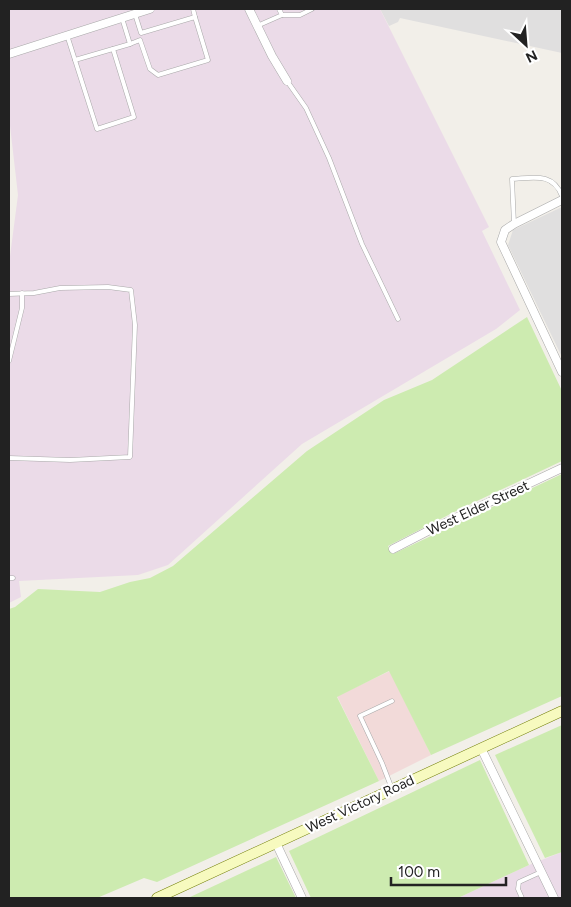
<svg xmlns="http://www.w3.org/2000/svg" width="571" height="907" viewBox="0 0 571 907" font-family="Figtree,sans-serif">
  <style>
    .residential { fill: #e0dfdf }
    .commercial { fill: #f2dad9 }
    .industrial { fill: #ebdbe8 }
    .grass { fill: #cdebb0 }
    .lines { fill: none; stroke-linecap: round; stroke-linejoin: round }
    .lane-casing { stroke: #a9a9a9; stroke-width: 5 }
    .street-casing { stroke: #a9a9a9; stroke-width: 9 }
    .secondary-casing { stroke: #707d05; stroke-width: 11 }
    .lane { stroke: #fff; stroke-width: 4 }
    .street { stroke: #fff; stroke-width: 8 }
    .secondary { stroke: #f7fabf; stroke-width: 10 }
    .labels { text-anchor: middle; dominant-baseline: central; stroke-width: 4.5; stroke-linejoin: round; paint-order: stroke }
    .street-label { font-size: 14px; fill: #222; stroke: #fff }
  </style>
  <rect width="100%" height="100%" fill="#f2efe9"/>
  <g class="residential">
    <polygon points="380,9 562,9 562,53 400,18 398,22 389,26"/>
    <polygon points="562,207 562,357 508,245 513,230"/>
  </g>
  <polygon class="commercial" points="390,671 431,755 379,781 337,696"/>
  <g class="industrial">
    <polygon points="9,9 380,9 489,227 482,231 520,310 496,329 302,444 168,565 138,575 19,581 21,597 9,603 9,264 18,195 9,117"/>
    <polygon points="562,852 562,898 458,898 529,865"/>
  </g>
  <g class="grass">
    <polygon points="527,317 562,391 562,461 462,508 388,546 393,554 562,474 562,696 431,755 389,671 337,697 379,781 157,882 144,878 97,898 9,898 9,609 15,607 38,589 100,592 130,582 150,578 173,566 307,451 384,400 432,380"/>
    <polygon points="562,725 562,852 545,858 495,755"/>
    <polygon points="480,760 529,865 458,898 311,898 289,851"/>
    <polygon points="276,857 296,898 188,898"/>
  </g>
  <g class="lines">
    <g class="lane-casing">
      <g id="lane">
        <polyline points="193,9 195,17"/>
        <polyline points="282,15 300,15 312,9"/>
        <polyline points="257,26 282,15 279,9"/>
        <polyline points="67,35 97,129 134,117 113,49"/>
        <polyline points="130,44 140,40 150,69 158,75 208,60 195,17 141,33 135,14"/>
        <polyline points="75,60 130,44 122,18"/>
        <polyline points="287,81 306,108 329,158 362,244 398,319"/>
        <path d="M514,224L512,179C533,178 553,172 562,196"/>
        <polyline points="9,294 34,293 60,288 108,287 131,290 135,325 130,457 70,460 9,458"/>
        <polyline points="9,361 22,308 22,293"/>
        <polyline points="9,578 13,578"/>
        <polyline points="392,789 382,763 360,716 392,701"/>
        <polyline points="522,898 518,889 519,882 541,872"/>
      </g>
    </g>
    <g class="street-casing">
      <g id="street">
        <polyline points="249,9 272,56 287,81"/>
        <polyline points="9,54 150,9"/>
        <polyline points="562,200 514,224 505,230 501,242 562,372"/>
        <polyline points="393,549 428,531 562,468"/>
        <polyline points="481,748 554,898"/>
        <polyline points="276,843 302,898"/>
      </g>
    </g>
    <g class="secondary-casing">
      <polyline id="secondary" points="157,898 562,711"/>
    </g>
    <use href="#lane" class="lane"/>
    <use href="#street" class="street"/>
    <use href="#secondary" class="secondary"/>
  </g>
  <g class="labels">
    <g class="street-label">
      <text transform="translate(478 508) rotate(-25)">West Elder Street</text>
      <text transform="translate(360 804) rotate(-25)">West Victory Road</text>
    </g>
  </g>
  <rect width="571" height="907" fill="none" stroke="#222222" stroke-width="20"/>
  <g transform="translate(526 45) rotate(154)" stroke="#ffffff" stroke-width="4" paint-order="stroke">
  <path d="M0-4L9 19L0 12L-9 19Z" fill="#222222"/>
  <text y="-8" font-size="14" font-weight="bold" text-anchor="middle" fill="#222222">N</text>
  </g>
  <path d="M391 877v8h115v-8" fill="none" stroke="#222222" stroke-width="2.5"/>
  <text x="398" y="877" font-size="15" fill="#222222" stroke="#ffffff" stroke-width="4" paint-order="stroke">100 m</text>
</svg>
